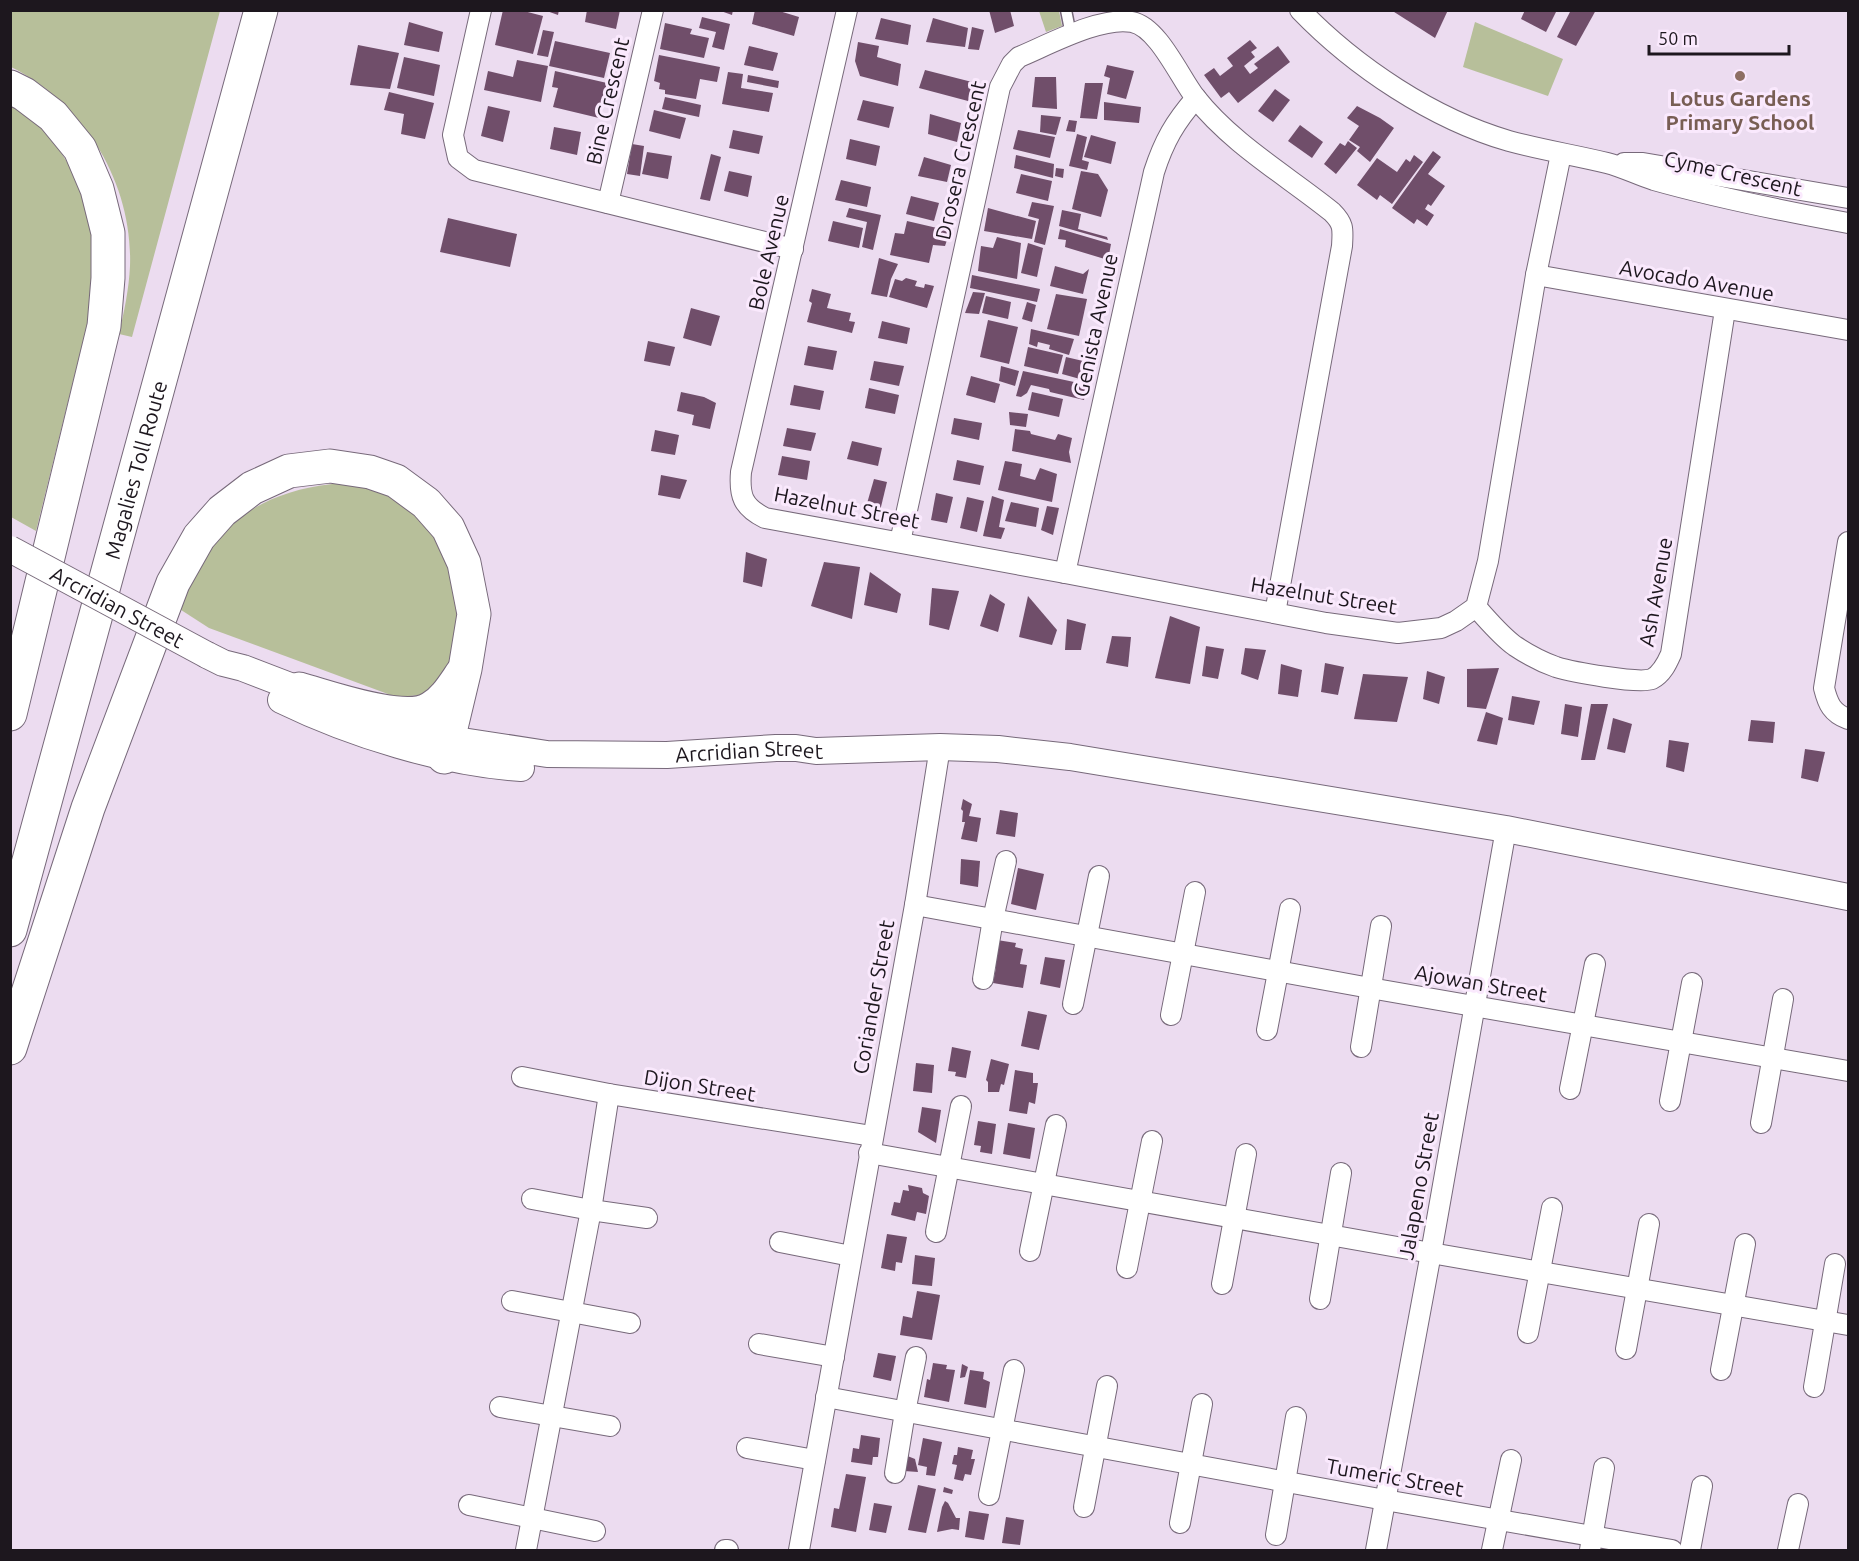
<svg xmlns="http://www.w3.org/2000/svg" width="1859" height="1561" viewBox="0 0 1859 1561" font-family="Ubuntu,sans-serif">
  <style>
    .grass { fill: #b7bf9a }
    .building { fill: #704e6a }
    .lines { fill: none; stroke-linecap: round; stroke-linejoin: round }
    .service-casing { stroke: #77697a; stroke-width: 13 }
    .minor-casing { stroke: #77697a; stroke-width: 22 }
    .tertiary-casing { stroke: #77697a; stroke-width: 28 }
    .motorway-casing { stroke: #77697a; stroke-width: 35 }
    .service { stroke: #fff; stroke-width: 10 }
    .minor { stroke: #fff; stroke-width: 20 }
    .tertiary { stroke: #fff; stroke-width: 26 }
    .motorway { stroke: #fff; stroke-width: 33 }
    .tertiary-bridge-casing { stroke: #77697a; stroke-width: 28; stroke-linecap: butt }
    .tertiary-bridge { stroke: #fff; stroke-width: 26 }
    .education-dot { fill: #8d6e63; stroke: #fae9fd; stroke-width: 2 }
    .labels { text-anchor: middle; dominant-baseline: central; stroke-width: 6; stroke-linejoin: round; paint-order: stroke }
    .education-label { font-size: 21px; font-weight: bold; fill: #785e54; stroke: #fae9fd }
    .street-label { font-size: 21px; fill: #1d171e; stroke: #fae9fd }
  </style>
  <rect width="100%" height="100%" fill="#ecdcf0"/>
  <g class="grass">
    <path d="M10,11H220L132,337L119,334C124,312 129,289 130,266C133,183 84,103 11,67Z"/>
    <polygon points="1039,11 1059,11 1062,26 1046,32"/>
    <polygon points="1475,22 1563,59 1548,96 1463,67"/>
    <polygon points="10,104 39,126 54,142 77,177 91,217 95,259 89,317 36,531 11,517"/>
    <path d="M332,484H353L373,487L406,505L432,532L456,583L459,639L444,677L422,695L396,697L209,628L178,608C206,533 252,493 332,484Z"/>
  </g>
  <g class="building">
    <polygon points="503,10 520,10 543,16 533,54 495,45"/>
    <polygon points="544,10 559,10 558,15"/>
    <polygon points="587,10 620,10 616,29 585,22"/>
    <polygon points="718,10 733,10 732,15"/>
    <polygon points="755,10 776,10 799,17 794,36 752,24"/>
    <polygon points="989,10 1010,10 1014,26 995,33"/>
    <polygon points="1391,10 1448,10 1435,38"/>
    <polygon points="1525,10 1557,10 1546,32 1521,19"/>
    <polygon points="1571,10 1596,10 1576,46 1557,37"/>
    <polygon points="702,17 730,24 724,50 712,47 716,32 699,28"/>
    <polygon points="881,18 911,25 908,45 875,39"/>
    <polygon points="933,18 968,28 965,47 926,42"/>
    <polygon points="409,22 443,32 439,52 404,45"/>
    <polygon points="665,23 692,29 690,34 709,38 704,58 660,49"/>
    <polygon points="972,27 984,30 979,50 968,49"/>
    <polygon points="543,30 554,32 548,57 537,55"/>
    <polygon points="1250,40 1257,48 1251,52 1255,57 1244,66 1250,74 1258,68 1254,64 1278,46 1290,62 1238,103 1229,92 1221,98 1204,75 1214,68 1220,76 1233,66 1227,58"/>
    <polygon points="555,41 610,53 604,78 549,66"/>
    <polygon points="858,42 879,46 877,57 901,64 898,86 860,76 855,61"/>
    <polygon points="358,45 399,53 390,89 350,85"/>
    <polygon points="749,46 778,53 773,71 744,65"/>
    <polygon points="659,55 720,67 717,82 700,79 696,99 665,94 665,90 659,89 660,83 654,81"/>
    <polygon points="404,57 440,65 434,96 397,88"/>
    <polygon points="517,60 548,66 541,102 484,90 488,71 513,77"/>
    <polygon points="1107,65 1134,71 1126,99 1107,94 1110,78 1104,76"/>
    <polygon points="925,70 972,82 968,101 919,88"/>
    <polygon points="555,71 607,83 599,118 553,107 558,88 552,87"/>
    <polygon points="728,72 743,74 741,88 773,93 769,112 722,104"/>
    <polygon points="748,75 779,81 778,88 747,82"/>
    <polygon points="1035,77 1056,77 1057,109 1032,107"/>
    <polygon points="1085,83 1103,83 1097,119 1080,118"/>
    <polygon points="1275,89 1290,100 1273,122 1258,111"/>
    <polygon points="389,92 434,103 425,139 401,134 404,114 384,110"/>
    <polygon points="665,97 701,105 699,117 662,109"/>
    <polygon points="863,100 894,107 889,128 857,120"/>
    <polygon points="1104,102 1141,107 1139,123 1104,120"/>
    <polygon points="488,106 510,111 503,142 481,136"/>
    <polygon points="1357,106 1380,118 1394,128 1370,162 1357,151 1360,147 1349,140 1359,126 1347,118"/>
    <polygon points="654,110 686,118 680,139 649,131"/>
    <polygon points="930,114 961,123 957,142 928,134"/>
    <polygon points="1041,115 1061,117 1056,135 1040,132"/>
    <polygon points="1069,120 1077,121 1075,132 1066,131"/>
    <polygon points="1300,125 1323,142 1312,158 1288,141"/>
    <polygon points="554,127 581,132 577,155 550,149"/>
    <polygon points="733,130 763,136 759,154 729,148"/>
    <polygon points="1018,130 1055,137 1050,158 1013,149"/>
    <polygon points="1077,134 1087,137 1082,160 1089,162 1087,170 1069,166"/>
    <polygon points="1091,135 1116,142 1111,164 1084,157"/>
    <polygon points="850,139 880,146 876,166 846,159"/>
    <polygon points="1348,141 1357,148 1336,174 1324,164 1340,143 1345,146"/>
    <polygon points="632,144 644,146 640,176 627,174"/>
    <polygon points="1433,151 1441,157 1428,174 1445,186 1431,206 1428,204 1425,209 1434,215 1427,226 1417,219 1414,224 1392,208"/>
    <polygon points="647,152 672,156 668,179 642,174"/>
    <polygon points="711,154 721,157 710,201 700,199"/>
    <polygon points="1016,155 1054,164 1053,178 1014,168"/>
    <polygon points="1414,155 1423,162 1392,204 1380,195 1377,200 1357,185 1377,158 1397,172 1406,159 1410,162"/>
    <polygon points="924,157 951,165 947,182 918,176"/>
    <polygon points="1056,168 1064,169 1063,178 1055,176"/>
    <polygon points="729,171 752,176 748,197 724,191"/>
    <polygon points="1081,171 1098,174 1108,190 1101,217 1072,209"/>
    <polygon points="1021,174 1052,181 1048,201 1016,193"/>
    <polygon points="841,180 871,187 867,207 835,200"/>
    <polygon points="911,196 939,203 934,221 906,214"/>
    <polygon points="1032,202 1054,206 1045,245 1034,242 1039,219 1028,216"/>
    <polygon points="849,208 881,215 873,250 862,247 867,222 846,217"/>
    <polygon points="988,208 1036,221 1032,239 984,231"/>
    <polygon points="1062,210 1081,214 1078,229 1107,237 1108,240 1059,226"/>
    <polygon points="448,218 517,234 510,267 440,252"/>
    <polygon points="833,221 863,228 859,248 828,241"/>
    <polygon points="907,221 950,231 945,246 933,245 929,263 890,255 895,233 904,234"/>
    <polygon points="1060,229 1111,244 1108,260 1065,247 1066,240 1058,239"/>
    <polygon points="997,237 1021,243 1017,279 978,271 981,246 993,248"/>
    <polygon points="1028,243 1043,248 1037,277 1021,273"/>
    <polygon points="879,258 898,264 891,279 887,297 871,294"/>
    <polygon points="1055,266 1083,274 1089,269 1083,294 1050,286"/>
    <polygon points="972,275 1040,289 1037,302 970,288"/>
    <polygon points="906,278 917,281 915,286 924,288 925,284 934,286 927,308 889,297 895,279 902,281"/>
    <polygon points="812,289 831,294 827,308 851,313 849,321 855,322 852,333 807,322 812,303 809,301"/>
    <polygon points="973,292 985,293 979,314 965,313"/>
    <polygon points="1056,294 1087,299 1079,336 1047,329"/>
    <polygon points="986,296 1011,302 1008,319 982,313"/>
    <polygon points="1027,302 1036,305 1032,322 1022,319"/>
    <polygon points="691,308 720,316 711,346 683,338"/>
    <polygon points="988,320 1018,327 1009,364 980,357"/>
    <polygon points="882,321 910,328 907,344 878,338"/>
    <polygon points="1031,329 1074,339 1069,355 1049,349 1050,345 1038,342 1037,347 1029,344"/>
    <polygon points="648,341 675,347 670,366 644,361"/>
    <polygon points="808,346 837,351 833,370 804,365"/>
    <polygon points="1028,347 1063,355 1058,374 1024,366"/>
    <polygon points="1066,357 1083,361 1080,379 1062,374"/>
    <polygon points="874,361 904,366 899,386 870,380"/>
    <polygon points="1001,366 1019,371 1015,386 999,381"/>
    <polygon points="1023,371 1088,385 1084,400 1050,392 1049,389 1031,385 1027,393 1021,397 1016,396"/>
    <polygon points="971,376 1000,384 995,403 966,395"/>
    <polygon points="794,385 824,391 820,410 790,405"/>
    <polygon points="869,388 899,395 895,414 865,408"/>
    <polygon points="681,392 704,397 716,403 710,429 692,425 694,415 677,411"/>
    <polygon points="1032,392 1063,399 1059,417 1028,410"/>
    <polygon points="1009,412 1028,414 1026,427 1010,425"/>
    <polygon points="954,418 982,423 979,440 951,434"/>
    <polygon points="787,428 816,433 811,451 783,446"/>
    <polygon points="1015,429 1030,431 1031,434 1055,440 1058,434 1072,438 1069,452 1071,463 1012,451"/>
    <polygon points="655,430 679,435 675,455 651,451"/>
    <polygon points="852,441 882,448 878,466 847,459"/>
    <polygon points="782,456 810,461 807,480 778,475"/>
    <polygon points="957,460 984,466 980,485 953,480"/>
    <polygon points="1005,461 1022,464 1020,476 1035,480 1040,468 1057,474 1052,502 998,490"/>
    <polygon points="661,475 687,480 680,499 658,495"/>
    <polygon points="874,479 887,482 880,511 866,507"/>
    <polygon points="936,493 953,497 947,523 931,520"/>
    <polygon points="992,496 1004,500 999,527 1005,528 1001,539 983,536"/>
    <polygon points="967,497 984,501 977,532 960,528"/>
    <polygon points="1011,502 1039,508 1036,527 1005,521"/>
    <polygon points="1047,506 1059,508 1053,535 1041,530"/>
    <polygon points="746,552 767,559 762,587 743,582"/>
    <polygon points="824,562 860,567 852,619 811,606"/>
    <polygon points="870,572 901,594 897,613 864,605"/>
    <polygon points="932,588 959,591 949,630 929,625"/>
    <polygon points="990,594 1005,604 998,632 980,626"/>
    <polygon points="1028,596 1057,630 1052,645 1019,637"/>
    <polygon points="1170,616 1200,627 1190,684 1155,678"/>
    <polygon points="1067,619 1086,624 1081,650 1065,650"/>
    <polygon points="1112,636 1131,637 1128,667 1106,663"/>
    <polygon points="1206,646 1224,649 1218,679 1202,676"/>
    <polygon points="1245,648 1266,650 1258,680 1241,674"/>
    <polygon points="1325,663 1344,667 1338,695 1321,692"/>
    <polygon points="1281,664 1302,670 1298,697 1278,694"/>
    <polygon points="1499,668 1486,709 1467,707 1467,669"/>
    <polygon points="1427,671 1445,677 1439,704 1423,699"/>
    <polygon points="1363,674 1408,677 1397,722 1354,719"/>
    <polygon points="1512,696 1540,701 1534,725 1508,720"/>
    <polygon points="1565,704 1582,707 1578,737 1561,734"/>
    <polygon points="1591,704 1608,704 1595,760 1581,760"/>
    <polygon points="1486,712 1503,718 1497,745 1477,741"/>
    <polygon points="1613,718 1632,724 1625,753 1607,749"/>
    <polygon points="1751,720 1775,722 1773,743 1748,741"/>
    <polygon points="1669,740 1689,743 1684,772 1666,767"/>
    <polygon points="1805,749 1825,752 1818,782 1801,778"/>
    <polygon points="963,799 972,804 969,816 981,818 977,842 961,839 965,822 962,822 963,811 961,809"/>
    <polygon points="1000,810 1018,813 1015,837 996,834"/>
    <polygon points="961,859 980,861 978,887 960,884"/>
    <polygon points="1018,868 1044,874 1036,910 1011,904"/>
    <polygon points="997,940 1016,943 1015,947 1023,949 1020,964 1027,965 1023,988 993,983 996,967 993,966"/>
    <polygon points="1045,957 1065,960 1060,988 1040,984"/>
    <polygon points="1028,1011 1047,1015 1039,1050 1021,1046"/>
    <polygon points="952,1047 971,1051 966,1078 955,1076 956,1072 948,1071"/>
    <polygon points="991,1059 1009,1064 1004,1085 1001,1084 999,1092 988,1092 988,1082 986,1080"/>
    <polygon points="916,1063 934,1065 932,1093 913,1091"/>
    <polygon points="1015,1070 1033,1073 1033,1083 1038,1083 1035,1104 1029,1102 1027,1114 1009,1111"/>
    <polygon points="922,1107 941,1110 936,1143 918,1132"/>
    <polygon points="978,1121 996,1124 992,1154 980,1152 981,1146 974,1145"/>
    <polygon points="1008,1123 1035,1128 1030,1159 1003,1154"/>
    <polygon points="908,1185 922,1188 923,1193 929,1196 926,1214 917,1212 915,1221 891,1215 894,1202 900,1203 903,1190 909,1191"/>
    <polygon points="887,1234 907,1237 902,1263 896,1262 895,1271 881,1268"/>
    <polygon points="915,1255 935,1258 932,1286 912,1284"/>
    <polygon points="917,1291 940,1295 932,1340 900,1335 903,1316 912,1318"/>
    <polygon points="878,1353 896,1356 891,1381 873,1377"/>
    <polygon points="933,1363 947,1365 946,1369 955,1370 949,1402 924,1397 927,1379 930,1380"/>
    <polygon points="962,1364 968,1367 965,1377 960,1378"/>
    <polygon points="970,1370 984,1372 983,1379 990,1382 986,1408 964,1404"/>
    <polygon points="861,1435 880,1438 878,1457 873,1457 872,1465 851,1462 853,1448 859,1449"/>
    <polygon points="923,1438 942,1442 935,1476 926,1475 927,1467 918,1465"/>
    <polygon points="958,1447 973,1450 971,1459 975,1459 971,1475 965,1474 963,1481 954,1479 957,1465 952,1464 954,1455 957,1455"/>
    <polygon points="905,1455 915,1459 918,1472 904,1471"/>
    <polygon points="846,1474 866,1477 856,1532 831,1527 834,1508 839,1509"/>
    <polygon points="918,1485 936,1489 926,1533 908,1530"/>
    <polygon points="944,1487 953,1490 952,1494 943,1492"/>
    <polygon points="945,1501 948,1503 956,1518 960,1518 959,1530 952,1529 937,1532 942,1507"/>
    <polygon points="874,1503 892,1506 886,1533 869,1530"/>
    <polygon points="969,1511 989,1514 984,1540 965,1537"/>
    <polygon points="1006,1517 1024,1520 1020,1545 1002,1543"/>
  </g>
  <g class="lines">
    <g class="service-casing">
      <polyline id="service" points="1066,10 1071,35"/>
    </g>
    <g class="minor-casing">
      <g id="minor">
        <polyline points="481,10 453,135 458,158 474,170 793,249"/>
        <path d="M847,10L741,472C739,496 743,507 765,518L1065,573L1326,623L1398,633L1441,628L1456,621L1476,607L1488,561L1536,275L1561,154"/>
        <path d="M1300,10C1355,67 1433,119 1509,141C1542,150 1574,155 1607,163C1623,167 1638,175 1654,180C1718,198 1783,211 1848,223"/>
        <polyline points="1624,163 1643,163 1848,198"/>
        <polyline points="608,203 653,10"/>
        <polyline points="1536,275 1848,330"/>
        <path d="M900,542L1000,87L1012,64L1019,57C1048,45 1101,16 1132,22C1158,27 1179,76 1195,97C1232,144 1286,175 1332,212C1344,224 1343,229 1342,246L1275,613"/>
        <path d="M1848,542L1824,688C1828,704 1832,713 1848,719"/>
        <path d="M1065,573L1154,172C1164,141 1175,122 1196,98"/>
        <path d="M1476,607C1488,620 1500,635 1515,646C1527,654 1542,662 1556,667C1572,672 1638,684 1652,679C1662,674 1667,663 1671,654L1725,310"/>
        <polyline points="915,905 1370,988 1848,1071"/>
        <polyline points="983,979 993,919 1006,861"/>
        <polyline points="1073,1004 1099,876"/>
        <polyline points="1171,1015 1195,892"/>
        <polyline points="1267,1030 1290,909"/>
        <polyline points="1361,1047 1381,926"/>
        <polyline points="522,1077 609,1094 872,1136"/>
        <polyline points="1570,1089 1595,964"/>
        <polyline points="1670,1101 1692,983"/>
        <polyline points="1761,1123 1783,999"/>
        <polyline points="869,1153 1431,1253 1848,1325"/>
        <polyline points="532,1199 591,1210 647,1218"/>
        <polyline points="936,1232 961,1106"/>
        <polyline points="780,1242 851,1256"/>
        <polyline points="1030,1251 1056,1125"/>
        <polyline points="1127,1268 1152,1141"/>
        <polyline points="1222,1284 1246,1154"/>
        <polyline points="1320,1299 1341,1173"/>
        <polyline points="512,1301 630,1323"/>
        <polyline points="1528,1333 1552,1208"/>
        <polyline points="759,1344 834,1357"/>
        <polyline points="1626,1349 1649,1224"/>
        <polyline points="1721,1370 1745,1244"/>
        <polyline points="1814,1387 1835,1264"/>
        <polyline points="826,1397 1385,1500 1672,1550"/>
        <polyline points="500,1407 610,1426"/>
        <polyline points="747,1448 815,1460"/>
        <polyline points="895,1473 905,1412 916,1357"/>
        <polyline points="989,1495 1014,1370"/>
        <polyline points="469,1505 595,1531"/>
        <polyline points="1084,1507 1107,1386"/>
        <polyline points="1180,1523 1202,1404"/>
        <polyline points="1276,1535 1296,1417"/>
        <polyline points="526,1550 591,1210 609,1094"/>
        <polyline points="725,1550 728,1550"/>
        <polyline points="799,1550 915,905 940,747"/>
        <polyline points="1376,1550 1431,1253 1506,829"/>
        <polyline points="1492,1550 1511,1460"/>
        <polyline points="1590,1550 1604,1468"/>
        <polyline points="1690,1550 1702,1486"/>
        <polyline points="1788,1550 1798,1504"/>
      </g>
    </g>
    <g class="tertiary-casing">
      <g id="tertiary">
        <polyline points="207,655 223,663 243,668 316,696"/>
        <path d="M281,700C351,734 443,763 521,768"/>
        <path id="s1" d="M378,720L449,739L547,754L667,755L776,748H796L816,751L940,747L998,749L1070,757L1506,829L1848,897"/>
      </g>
    </g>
    <g class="motorway-casing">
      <g id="motorway">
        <polyline points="10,87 24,94 53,116 80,149 97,189 108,233 108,278 104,326 10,714"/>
        <path d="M299,689C329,697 405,725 431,708C445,700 453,686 462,673"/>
        <path id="s2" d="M10,930L261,10"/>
        <polyline points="10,1048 88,808 173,583 199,537 222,511 252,488 289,471 330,466 370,472 396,481 426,503 448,528 464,563 474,614 465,669 444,757"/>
      </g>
    </g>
    <use href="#service" class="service"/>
    <use href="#minor" class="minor"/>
    <use href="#tertiary" class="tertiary"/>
    <use href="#motorway" class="motorway"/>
    <g class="tertiary-bridge-casing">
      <g id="tertiary-bridge">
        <path id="s3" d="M10,549L207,655"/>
      </g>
    </g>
    <use href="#tertiary-bridge" class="tertiary-bridge"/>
  </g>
  <circle class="education-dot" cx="1740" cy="76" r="6"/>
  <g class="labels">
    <g class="education-label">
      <text x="1740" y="98">Lotus Gardens<tspan x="1740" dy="24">Primary School</tspan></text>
    </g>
    <g class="street-label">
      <text transform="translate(607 101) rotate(-77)">Bine Crescent</text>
      <text transform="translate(960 160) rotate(-77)">Drosera Crescent</text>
      <text transform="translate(1733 173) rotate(13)">Cyme Crescent</text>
      <text transform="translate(768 252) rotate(-77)">Bole Avenue</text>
      <text transform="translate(1697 280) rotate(10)">Avocado Avenue</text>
      <text transform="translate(1095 325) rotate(-78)">Genista Avenue</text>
      <text stroke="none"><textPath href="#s2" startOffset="477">Magalies Toll Route</textPath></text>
      <text transform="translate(847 507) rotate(11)">Hazelnut Street</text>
      <text transform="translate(1655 592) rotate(-80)">Ash Avenue</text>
      <text transform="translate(1324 595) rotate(9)">Hazelnut Street</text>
      <text stroke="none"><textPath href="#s3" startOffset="122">Arcridian Street</textPath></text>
      <text stroke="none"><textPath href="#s1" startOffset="375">Arcridian Street</textPath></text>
      <text transform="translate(1481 983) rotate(10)">Ajowan Street</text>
      <text transform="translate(873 997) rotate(-80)">Coriander Street</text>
      <text transform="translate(700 1085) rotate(9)">Dijon Street</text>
      <text transform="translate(1418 1186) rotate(-80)">Jalapeno Street</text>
      <text transform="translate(1395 1477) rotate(10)">Tumeric Street</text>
    </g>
  </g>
  <rect width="1859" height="1561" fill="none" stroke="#1d171e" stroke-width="24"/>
  <path d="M1649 45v9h140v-9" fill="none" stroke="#1d171e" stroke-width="3"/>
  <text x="1658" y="45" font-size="18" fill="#1d171e" stroke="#fae9fd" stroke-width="4.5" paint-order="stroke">50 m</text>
</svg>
